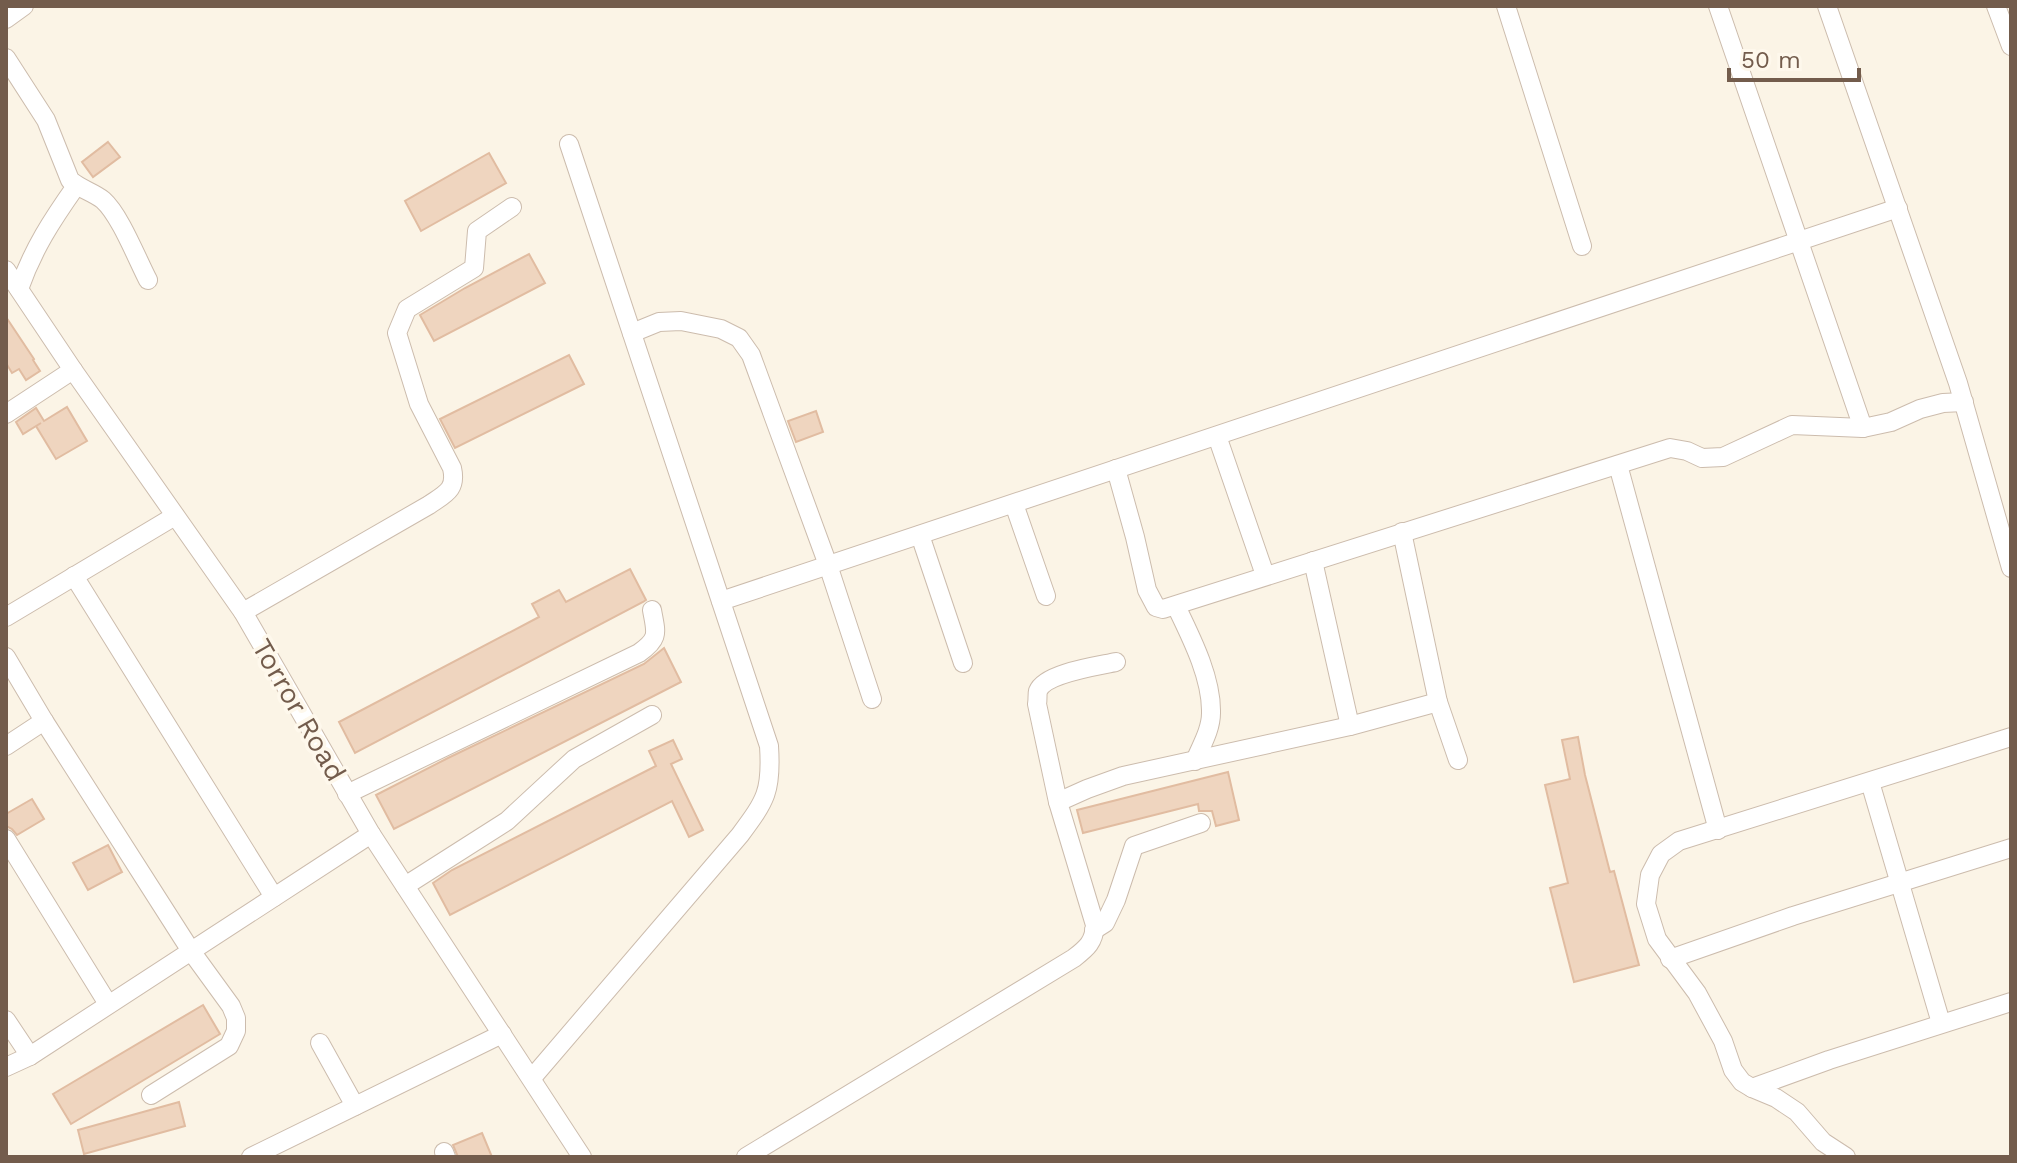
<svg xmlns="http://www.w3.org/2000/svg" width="2017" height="1163" viewBox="0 0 2017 1163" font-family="'Work Sans',sans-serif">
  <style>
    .building { fill: #efd5bf; stroke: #e1bca1; stroke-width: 2 }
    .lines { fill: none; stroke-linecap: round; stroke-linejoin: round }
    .minor-casing { stroke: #ccbcad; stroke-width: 20 }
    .minor { stroke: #fff; stroke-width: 18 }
    .labels { text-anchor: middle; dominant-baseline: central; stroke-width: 7; stroke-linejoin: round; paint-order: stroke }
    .street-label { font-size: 28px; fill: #735c4c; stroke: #fef8ec }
  </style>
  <rect width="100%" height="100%" fill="#fbf4e6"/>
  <g class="building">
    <polygon points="108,142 120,157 93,177 82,162"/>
    <polygon points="489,153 506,183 421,231 405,201"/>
    <polygon points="529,254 545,283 434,341 420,315 465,288"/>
    <polygon points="6,317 34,359 33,360 40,371 26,380 19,369 12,373 6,363"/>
    <polygon points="569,355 584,384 455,448 440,419"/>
    <polygon points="67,407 87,441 56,459 36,426 41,423 23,434 16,422 36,408 44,421"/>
    <polygon points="816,411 823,432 796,442 788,421"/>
    <polygon points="630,569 646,600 643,602 355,753 339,722 539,617 532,604 559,590 566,602"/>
    <polygon points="664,648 681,682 394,829 376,795 448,758 644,664"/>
    <polygon points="1578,737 1585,775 1610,872 1614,871 1639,965 1574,982 1550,888 1568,883 1545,785 1570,779 1562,740"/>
    <polygon points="673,740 682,759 671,764 703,830 689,837 672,801 450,915 433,883 452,870 656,766 649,751"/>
    <polygon points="1228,772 1239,820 1216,826 1212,811 1199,811 1198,804 1083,833 1077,810"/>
    <polygon points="32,799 44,819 17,835 12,829 6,826 6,814"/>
    <polygon points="108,845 122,872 88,890 73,863"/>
    <polygon points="203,1005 220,1034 71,1124 53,1094"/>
    <polygon points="179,1102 185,1126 84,1154 78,1130"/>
    <polygon points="482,1133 492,1157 458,1157 453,1145"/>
  </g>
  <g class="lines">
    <g class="minor-casing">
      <g id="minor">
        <polyline points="1506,6 1582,246"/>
        <polyline points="1718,6 1863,428"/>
        <polyline points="1827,6 1958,383 2011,568"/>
        <polyline points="1996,6 2011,46"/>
        <polyline points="6,19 24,6"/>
        <path d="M6,58L46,120L70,180C80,189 93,192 103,200C120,215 137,259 148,280"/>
        <polyline points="6,270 73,370 243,612 371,834 582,1157"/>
        <path d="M19,289C33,249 52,220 76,186"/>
        <polyline points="632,333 659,322 681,321 721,329 739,338 751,355 828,565 872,699"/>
        <polyline points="6,414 73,370"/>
        <polyline points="1217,436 1265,575"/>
        <polyline points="1618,465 1718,830"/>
        <polyline points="1116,469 1135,537 1147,590 1156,607 1163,609 1670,448 1687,451 1702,458 1723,457 1792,425 1863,428 1891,422 1920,409 1943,403 1964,402"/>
        <polyline points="1014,504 1046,596"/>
        <polyline points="1402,532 1438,702"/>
        <polyline points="920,535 963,663"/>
        <polyline points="1313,561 1350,726"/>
        <polyline points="74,576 274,897"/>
        <polyline points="721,601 1898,208"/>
        <path d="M1176,606C1191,637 1212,678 1211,713C1211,730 1201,746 1195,761"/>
        <path d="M243,612L429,505C445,494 457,490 452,468L419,404L397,333L407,309L474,268L477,231L512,207"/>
        <polyline points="6,617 175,516"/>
        <polyline points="6,657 44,721 191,951 231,1006 236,1018 236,1031 229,1046 151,1095"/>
        <polyline points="6,746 44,721"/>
        <polyline points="1870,782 1941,1023"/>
        <path d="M347,794L639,653C660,638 656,633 652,610"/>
        <path d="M1058,802L1037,704C1038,699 1037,695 1038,691C1045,673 1098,666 1116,662"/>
        <polyline points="6,839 108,1004"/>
        <polyline points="405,886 507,821 574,759 652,715"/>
        <polyline points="1094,930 1105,923 1116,900 1134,846 1201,823"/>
        <polyline points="1670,959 1793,916 2011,848"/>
        <polyline points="6,1020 30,1056"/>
        <polyline points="320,1043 355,1106"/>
        <polyline points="6,1067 30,1056 371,834"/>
        <path d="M532,1078L740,835C766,800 772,791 769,746L569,144"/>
        <polyline points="1752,1088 1829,1060 2011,1002"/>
        <polyline points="444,1152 446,1157"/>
        <polyline points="251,1157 502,1034"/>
        <path d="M746,1157L1074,958C1087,948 1094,942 1095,925L1058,802L1087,789L1123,776L1350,726L1438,702L1458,760"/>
        <polyline points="1846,1157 1823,1142 1797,1112 1776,1098 1752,1088 1742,1082 1733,1070 1723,1041 1697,993 1657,939 1646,904 1650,875 1661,854 1679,841 2011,737"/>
      </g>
    </g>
    <use href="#minor" class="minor"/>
  </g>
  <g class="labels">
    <g class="street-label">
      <text transform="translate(299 710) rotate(60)">Torror Road</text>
    </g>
  </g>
  <rect width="2017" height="1163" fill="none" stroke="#735c4c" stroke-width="16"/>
  <path d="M1729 68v12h130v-12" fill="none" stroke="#735c4c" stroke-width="4"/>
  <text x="1741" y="68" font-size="24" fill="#735c4c" stroke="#fef8ec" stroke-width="6" paint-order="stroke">50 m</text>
</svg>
